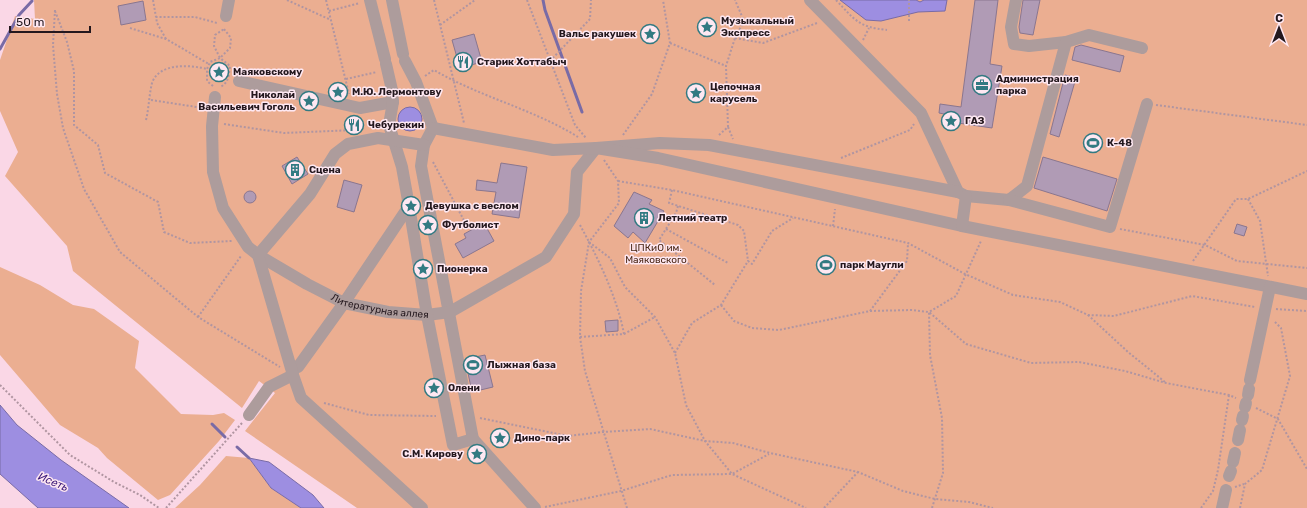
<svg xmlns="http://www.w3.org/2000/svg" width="1307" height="508" viewBox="0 0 1307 508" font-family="Rubik,sans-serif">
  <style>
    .green { fill: #ebae91 }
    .water { fill: #9d8ee1; stroke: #796ba6 }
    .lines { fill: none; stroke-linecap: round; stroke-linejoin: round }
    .stream { stroke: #796ba6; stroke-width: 3 }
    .building { fill: #b09bb5; stroke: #8a768f }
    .path { stroke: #b095a1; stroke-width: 2; stroke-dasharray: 2 2; stroke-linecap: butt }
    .minor { stroke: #ad9c9c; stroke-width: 12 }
    .labels { text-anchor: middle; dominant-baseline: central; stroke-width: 3; stroke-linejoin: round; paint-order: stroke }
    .poi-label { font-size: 10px; font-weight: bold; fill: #24181e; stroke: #fee8f2; text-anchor: start }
    .park-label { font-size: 10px; fill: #482513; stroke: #fee8f2 }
    .street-label { font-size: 10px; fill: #24181e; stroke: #fee8f2 }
    .water-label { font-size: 11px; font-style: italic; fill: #381677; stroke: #fee8f2 }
  </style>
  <rect width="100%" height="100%" fill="#fad7e6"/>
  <g class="green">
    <polygon points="34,0 1307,0 1307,508 357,508 245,431 275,393 259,381 242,408 73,271 67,246 5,176 18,152 0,111 0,60 15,16 35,19"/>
    <polygon points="0,267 40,285 73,305 94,309 139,341 135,368 181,414 213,415 224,413 235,420 219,441 170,495 158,500 107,458 98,448 60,425 0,355"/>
    <polygon points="226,456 249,458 271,488 301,508 175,508 200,485"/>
  </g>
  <g class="water">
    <polygon points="840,0 916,0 920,2 924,0 947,0 945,11 918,12 881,21 866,20"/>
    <circle cx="410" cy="119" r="12"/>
    <polygon points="0,405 17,425 61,460 129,508 38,508 0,474"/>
    <polygon points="249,458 269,462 313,495 324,508 301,508 271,488"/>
  </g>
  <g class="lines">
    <g class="stream">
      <polyline points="543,0 545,10 582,112"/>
      <polyline points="0,49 19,15 32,1"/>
      <polyline points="212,424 225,437"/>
      <polyline points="237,447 249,458"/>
    </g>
  </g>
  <g class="building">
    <polygon points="975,0 998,0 990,64 1002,66 992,128 958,123 959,117 939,113 940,104 961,107"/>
    <polygon points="1023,0 1040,0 1033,35 1020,33 1019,27"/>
    <polygon points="143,1 146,20 121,25 118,6"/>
    <polygon points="474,34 482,62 460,68 452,40"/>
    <polygon points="1081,45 1124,56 1120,72 1072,60 1075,47"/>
    <polygon points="1065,75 1076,78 1059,137 1050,134"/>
    <polygon points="297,157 308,174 292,184 282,166"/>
    <polygon points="1043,157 1117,179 1107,211 1034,188"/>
    <polygon points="501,163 527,167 519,218 492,214 496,192 476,190 477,180 497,183"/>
    <polygon points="344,180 362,185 354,212 337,207"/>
    <circle cx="250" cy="197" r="6"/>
    <polygon points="634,192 652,200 649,204 664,211 645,243 633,232 628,238 614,226"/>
    <polygon points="484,223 494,241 463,258 455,244 466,238 464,234"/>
    <polygon points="1237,224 1247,227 1244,236 1234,233"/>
    <polygon points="618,320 618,331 606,332 605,321"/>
    <polygon points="485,355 493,387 472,392 465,359"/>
  </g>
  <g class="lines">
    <g class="path">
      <polyline points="153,0 156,17"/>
      <polyline points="287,0 331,20"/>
      <polyline points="326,0 349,94"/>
      <polyline points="434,0 464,123"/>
      <polyline points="527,0 575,125 586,138"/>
      <path d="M836,0C855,20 858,27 887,30"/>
      <polyline points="55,10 53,45 57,94 63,128 84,189 120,252 198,317 280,367"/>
      <polyline points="55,11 67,42 74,71 74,125 98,145 105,173 158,202 164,232 190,243 232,241"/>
      <polyline points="329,11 360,3"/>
      <polyline points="909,21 909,0"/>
      <polyline points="440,25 475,0"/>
      <polyline points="130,28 166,39 209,64"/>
      <polygon points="224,29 231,38 230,48 220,58 214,46 215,35"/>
      <polyline points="735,38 763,43 817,23"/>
      <polyline points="166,39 157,23 156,17 195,17 217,23"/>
      <polyline points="863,40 869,28"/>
      <polyline points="670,43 726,66"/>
      <polyline points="550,61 590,19 591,0"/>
      <path d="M425,76L434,70C480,97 533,109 578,137"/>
      <polyline points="346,79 377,72"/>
      <path d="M213,86L207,81V69L210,62L220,58L230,66C229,74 229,83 220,87"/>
      <polyline points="151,100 203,108"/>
      <polyline points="1156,105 1307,125"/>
      <path d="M146,120C149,108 149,95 152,83C159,62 192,65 207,69"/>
      <polyline points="224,124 284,133 355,130"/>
      <polyline points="728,127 733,139"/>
      <polyline points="623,135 652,94 670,43 663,0"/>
      <polyline points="719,135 728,127 726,66 735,38 744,21 735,0"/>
      <polyline points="841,158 910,130 914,124"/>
      <polyline points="604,160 618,181 619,203 589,242 581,291 580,337 585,371 627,508"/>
      <polyline points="433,162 468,228"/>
      <polyline points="618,181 672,190 908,243 965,274 1013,295 1060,302 1088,315 1114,316 1192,296 1255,307"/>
      <polyline points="672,190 669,203 738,225 744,231 748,261"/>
      <polyline points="1248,199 1260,221 1268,276"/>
      <polyline points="678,206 676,213 659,240 715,285"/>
      <path d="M580,225C598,258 617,297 624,334"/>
      <polyline points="833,226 835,209"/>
      <polyline points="666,229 728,263"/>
      <polyline points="1120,229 1205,245 1237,261 1307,268"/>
      <polyline points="589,242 610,258 625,287 655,317 675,353 686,405 705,441 732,474 806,508"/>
      <polyline points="1193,261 1236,199 1248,199 1307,171"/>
      <polyline points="721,305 734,321 752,328 779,330 870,311 912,310 929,312 966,344 1031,363 1079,362 1125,371 1166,383 1229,395 1236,398"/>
      <polyline points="1276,309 1307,311"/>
      <polyline points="870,311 907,261 908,243"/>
      <polyline points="1088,315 1128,352 1165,382"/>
      <polyline points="198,317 241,256"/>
      <polyline points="580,337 624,334 655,317"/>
      <polyline points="675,353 692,323 721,305 748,261 752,264 772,231 793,218"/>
      <polyline points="0,385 70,455 114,482 140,495 159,508"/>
      <polyline points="324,403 369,415 436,416"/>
      <polyline points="1256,408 1278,419 1307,469"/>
      <polyline points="480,418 568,436 603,432 650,429 705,441 733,443 770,453 858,472 903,491 935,499 969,502 993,508"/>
      <polyline points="1235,487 1244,484"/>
      <polyline points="545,507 621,491 672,475 732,474 769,454"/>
      <polyline points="166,508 242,423"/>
      <polyline points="824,508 858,472"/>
      <polyline points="932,508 943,473 942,418 930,355 929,312 956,296 981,241"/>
      <polyline points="1201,508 1213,491 1218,470 1229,395"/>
      <polyline points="1240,508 1245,484 1262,470 1290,376 1281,328 1274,321"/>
    </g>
    <g class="minor">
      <polyline points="370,0 385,59"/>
      <polyline points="392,0 403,54"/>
      <polyline points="810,0 921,113 958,192"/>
      <polyline points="1016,0 1011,27 1014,44 1029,46 1066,42 1089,35 1142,48"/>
      <polyline points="226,16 229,0"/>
      <polyline points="405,61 416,82 433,128 424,145 421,166 473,439"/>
      <polyline points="239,81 360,108 393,102"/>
      <path id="s1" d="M215,97L212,126L213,172L223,208L248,247L258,255L307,284L344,303L388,312L427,315L450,312L546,257L574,214L577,172L596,148L660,143L709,145L958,192L966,196L1009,200L1027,186L1066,42"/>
      <polyline points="433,128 553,150 596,148 658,158 962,226 1307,294"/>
      <polyline points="1009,200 1110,227 1147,104"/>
      <polyline points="409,206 427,315 453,445 473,439 535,508"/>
      <polyline points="962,226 966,196"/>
      <polyline points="298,367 344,303 409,206 402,167 389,125 393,102 392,90 386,64"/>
      <polyline points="1250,380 1270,287"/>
      <polyline points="1248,395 1249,389"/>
      <polyline points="1245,407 1246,403"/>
      <polyline points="249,415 269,387 293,375"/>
      <polyline points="1242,420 1243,416"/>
      <polyline points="1238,440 1240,430"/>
      <polyline points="1233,462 1235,453"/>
      <polyline points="1229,476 1231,471"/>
      <polyline points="422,508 301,398 293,375 258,255 310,194 335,154 348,144 378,138 424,145"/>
      <polyline points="1222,508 1226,490"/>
    </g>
  </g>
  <defs>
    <g id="sight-ring" transform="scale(1)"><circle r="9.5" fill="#fee8f2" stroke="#327a82" stroke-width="1.5"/><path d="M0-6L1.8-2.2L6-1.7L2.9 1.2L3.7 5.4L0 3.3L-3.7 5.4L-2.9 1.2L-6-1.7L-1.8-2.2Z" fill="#327a82"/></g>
    <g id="restaurant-ring" transform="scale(1)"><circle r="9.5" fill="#fee8f2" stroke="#327a82" stroke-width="1.5"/><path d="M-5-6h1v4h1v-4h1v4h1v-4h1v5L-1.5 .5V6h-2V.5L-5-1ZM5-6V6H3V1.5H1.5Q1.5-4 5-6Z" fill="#327a82"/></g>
    <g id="office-ring" transform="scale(1)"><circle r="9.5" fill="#fee8f2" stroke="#327a82" stroke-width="1.5"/><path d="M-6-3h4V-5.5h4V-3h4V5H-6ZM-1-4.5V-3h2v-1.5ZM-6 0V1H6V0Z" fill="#327a82"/></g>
    <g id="stadium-ring" transform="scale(1)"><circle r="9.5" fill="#fee8f2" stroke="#327a82" stroke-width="1.5"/><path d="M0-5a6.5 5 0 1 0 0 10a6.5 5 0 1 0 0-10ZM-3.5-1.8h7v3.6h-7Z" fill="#327a82"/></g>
    <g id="building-ring" transform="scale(1)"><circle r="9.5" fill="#fee8f2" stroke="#327a82" stroke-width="1.5"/><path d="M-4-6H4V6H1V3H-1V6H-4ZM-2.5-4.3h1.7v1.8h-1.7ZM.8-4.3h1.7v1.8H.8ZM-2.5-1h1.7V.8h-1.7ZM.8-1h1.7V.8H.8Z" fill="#327a82"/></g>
  </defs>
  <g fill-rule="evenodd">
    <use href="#sight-ring" x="707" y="27"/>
    <use href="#sight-ring" x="650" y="34"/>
    <use href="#restaurant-ring" x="463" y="62"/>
    <use href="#sight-ring" x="219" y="72"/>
    <use href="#office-ring" x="982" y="85"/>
    <use href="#sight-ring" x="338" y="92"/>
    <use href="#sight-ring" x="696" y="93"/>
    <use href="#sight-ring" x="309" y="101"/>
    <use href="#sight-ring" x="951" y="121"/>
    <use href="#restaurant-ring" x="354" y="125"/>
    <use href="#stadium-ring" x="1093" y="143"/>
    <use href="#building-ring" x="295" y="170"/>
    <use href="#sight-ring" x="411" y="206"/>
    <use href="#building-ring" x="644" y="218"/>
    <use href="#sight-ring" x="428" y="225"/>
    <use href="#stadium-ring" x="826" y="265"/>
    <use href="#sight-ring" x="423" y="269"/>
    <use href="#stadium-ring" x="473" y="365"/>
    <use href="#sight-ring" x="434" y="388"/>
    <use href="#sight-ring" x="500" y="438"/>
    <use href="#sight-ring" x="477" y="454"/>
  </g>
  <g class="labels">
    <g class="poi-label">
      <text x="721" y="21">Музыкальный<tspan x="721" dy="12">Экспресс</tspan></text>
      <text x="636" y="34" text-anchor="end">Вальс ракушек</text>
      <text x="477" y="62">Старик Хоттабыч</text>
      <text x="233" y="72">Маяковскому</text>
      <text x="996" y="79">Администрация<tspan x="996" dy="12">парка</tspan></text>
      <text x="710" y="87">Цепочная<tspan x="710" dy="12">карусель</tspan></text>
      <text x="352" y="92">М.Ю. Лермонтову</text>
      <text x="295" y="95" text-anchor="end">Николай<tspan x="295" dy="12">Васильевич Гоголь</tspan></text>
      <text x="965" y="121">ГАЗ</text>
      <text x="368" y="125">Чебурекин</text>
      <text x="1107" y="143">К-48</text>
      <text x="309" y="170">Сцена</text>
      <text x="425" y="206">Девушка с веслом</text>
      <text x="658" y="218">Летний театр</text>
      <text x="442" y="225">Футболист</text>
      <text x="840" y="265">парк Маугли</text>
      <text x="437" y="269">Пионерка</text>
      <text x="487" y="365">Лыжная база</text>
      <text x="448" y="388">Олени</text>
      <text x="514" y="438">Дино-парк</text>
      <text x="463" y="454" text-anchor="end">С.М. Кирову</text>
    </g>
    <g class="park-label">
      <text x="656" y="248">ЦПКиО им.<tspan x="656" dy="12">Маяковского</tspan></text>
    </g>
    <g class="street-label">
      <text stroke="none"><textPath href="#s1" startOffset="306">Литературная аллея</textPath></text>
    </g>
    <g class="water-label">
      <text transform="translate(53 482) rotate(23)">Исеть</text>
    </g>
  </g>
  <g transform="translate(1279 28)" stroke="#fee8f2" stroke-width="3" paint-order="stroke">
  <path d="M0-3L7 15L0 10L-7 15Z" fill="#24181e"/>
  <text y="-6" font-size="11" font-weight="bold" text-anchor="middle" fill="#24181e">С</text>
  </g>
  <path d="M10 26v6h80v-6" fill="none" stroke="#24181e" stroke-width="2"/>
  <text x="16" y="26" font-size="12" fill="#24181e" stroke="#fee8f2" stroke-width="3" paint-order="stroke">50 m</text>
</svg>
